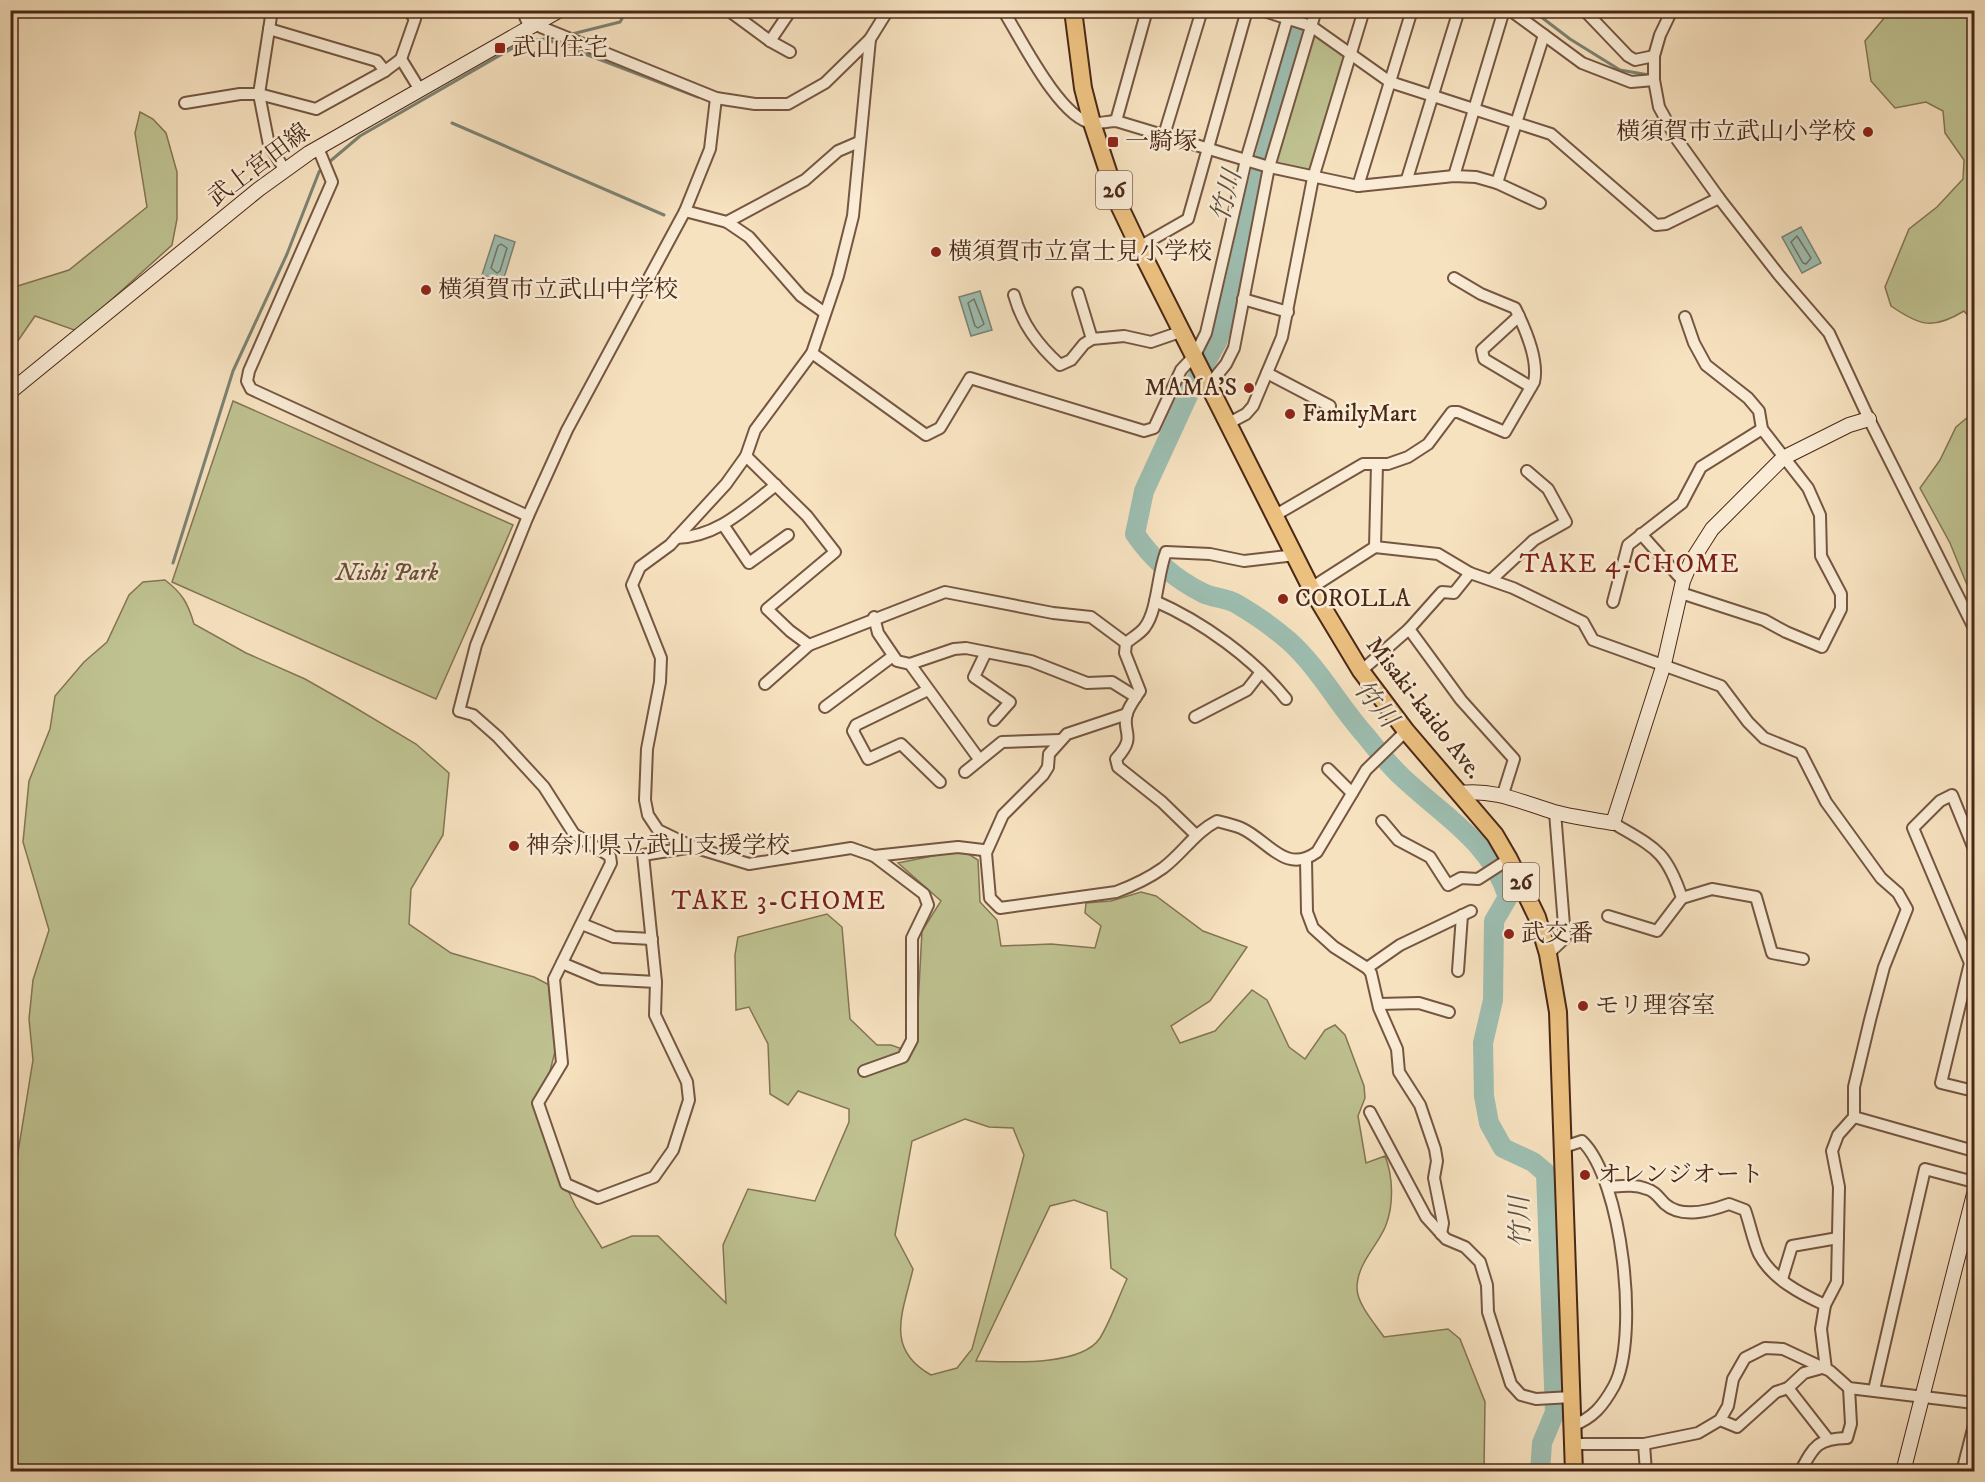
<svg xmlns="http://www.w3.org/2000/svg" width="1985" height="1482" viewBox="0 0 1985 1482" font-family="'IM FELL DW Pica','Noto Serif JP',serif">
  <style>
    .green { fill: #bfc291; stroke: #847554; stroke-width: 1.5; fill-rule: evenodd }
    .water { fill: #9dbeb1; stroke: #7c8273; stroke-width: 1.5 }
    .lines { fill: none; stroke-linecap: round; stroke-linejoin: round }
    .shore { stroke: #747364; stroke-width: 1.5 }
    .stream { stroke: #7c8273; stroke-width: 3 }
    .river { stroke: #9dbeb1; stroke-width: 20 }
    .street-casing { stroke: #755641; stroke-width: 14 }
    .secondary-casing { stroke: #4a2817; stroke-width: 16 }
    .primary-casing { stroke: #4a2817; stroke-width: 20 }
    .street { stroke: #faecd6; stroke-width: 10 }
    .secondary { stroke: #faecd6; stroke-width: 14 }
    .primary { stroke: #ecc180; stroke-width: 16 }
    .poi-dot { fill: #8f2418; stroke: #faecd6; stroke-width: 2 }
    .labels { text-anchor: middle; dominant-baseline: central; stroke-width: 5; stroke-linejoin: round; paint-order: stroke }
    .shield { fill: #faecd6; stroke: #7f6350; stroke-width: 1.5 }
    .shield-label { font-size: 22px; font-weight: bold; fill: #4a2817 }
    .poi-label { font-size: 24px; fill: #4a2817; stroke: #faecd6; text-anchor: start }
    .street-label { font-size: 24px; fill: #4a2817; stroke: #faecd6 }
    .park-label { font-size: 24px; font-style: italic; fill: #674e36; stroke: #faecd6 }
    .water-label { font-size: 26px; font-style: italic; fill: #5f4e3e; stroke: #faecd6 }
    .neighbourhood-label { font-size: 26px; letter-spacing: 1.5px; fill: #7a1f14; stroke: #faecd6 }
  </style>
  <rect width="100%" height="100%" fill="#f7e2c0"/>
  <filter id="stains"><feTurbulence type="fractalNoise" baseFrequency=".00333" numOctaves="4"/><feColorMatrix values="0 0 0 0 .2 0 0 0 0 .09 0 0 0 0 .02 0 0 0 .5 -.17"/></filter>
  <radialGradient id="worn" r=".72"><stop offset=".6" stop-color="#630" stop-opacity="0"/><stop offset="1" stop-color="#630" stop-opacity=".3"/></radialGradient>
  <g class="green">
    <path d="M1890,11H1974V323L1964,311C1933,330 1920,326 1891,306L1885,287L1909,229L1937,207L1963,179L1964,160L1945,133L1943,111L1926,102L1895,108L1871,81L1865,41Z"/>
    <polygon points="1311,26 1351,54 1313,178 1269,167"/>
    <polygon points="140,112 153,119 166,133 177,172 177,219 172,245 77,331 35,316 15,345 11,356 11,288 69,270 147,207 135,133"/>
    <polygon points="233,401 513,525 436,699 172,582"/>
    <polygon points="1974,412 1974,602 1950,543 1920,488 1940,460 1956,427"/>
    <path d="M165,580C182,593 188,603 194,624L246,653L305,679L349,704L416,744L449,773L443,835L411,889L409,924L451,953L534,977L559,990L560,1032L539,1114L556,1166L576,1207L602,1248L632,1236H658L726,1303L723,1245L748,1189L815,1201L849,1122V1109L798,1091L788,1105L770,1094L768,1044L749,1007L736,1010L735,955L738,937L827,914L842,927L850,1019L877,1045H891L902,1049L916,1044L922,931L941,901L898,863L962,850L978,860L980,902L997,920L1001,946L1051,944L1095,948L1101,926L1085,913L1086,903L1111,901L1141,892L1156,896L1203,931L1247,947L1210,1001L1171,1026L1180,1043L1215,1031L1252,990L1267,1000L1289,1047L1305,1059L1325,1030L1335,1025L1345,1035L1364,1086L1365,1098L1358,1116L1366,1163L1385,1156C1393,1176 1394,1204 1386,1225C1378,1246 1357,1263 1357,1288C1357,1304 1375,1324 1384,1337L1448,1329L1460,1339L1485,1402L1484,1471H11L10,1183H13L33,1060L29,1019L33,980L49,930L23,842L29,781L50,729L55,696L84,662L107,642L129,595L143,582ZM965,1119L989,1127L1013,1128L1024,1155L972,1349L957,1368L931,1375C884,1349 903,1312 913,1269L895,1235L912,1141ZM1074,1200L1107,1212L1111,1268L1127,1279C1118,1298 1111,1320 1100,1338C1081,1367 1007,1362 976,1361L1050,1206Z"/>
  </g>
  <g class="water">
    <polygon points="1801,227 1821,263 1802,273 1782,237"/>
    <polygon points="495,235 515,242 503,281 482,275"/>
    <polygon points="980,291 992,330 971,336 959,297"/>
  </g>
  <g class="lines">
    <g class="shore">
      <polygon points="1797,236 1811,258 1806,264 1803,263 1791,242"/>
      <polygon points="501,244 507,248 500,271 497,273 491,268 498,246"/>
      <polygon points="974,299 984,324 978,328 975,326 968,303"/>
    </g>
    <g class="stream">
      <polyline points="1532,10 1570,39 1620,70 1649,75"/>
      <polyline points="568,35 620,22 627,10"/>
      <polyline points="551,41 698,97"/>
      <polyline points="452,123 664,215"/>
      <polyline points="328,163 360,136 523,42 559,37"/>
      <polyline points="173,563 233,371 287,254 319,172 323,167"/>
    </g>
    <path class="river" d="M1304,10L1255,194L1235,283L1217,342L1191,389L1144,491L1135,534C1152,559 1175,579 1203,593C1213,598 1227,598 1237,604C1254,614 1274,628 1289,641C1319,668 1339,706 1366,736C1377,750 1389,765 1402,777C1442,815 1491,842 1508,897L1494,921L1493,1000L1483,1043L1484,1096L1489,1123L1503,1148L1533,1162L1546,1173L1555,1412L1542,1443L1540,1472"/>
    <g class="street-casing">
      <g id="street">
        <polyline points="272,10 259,94 269,145 285,170"/>
        <polyline points="522,10 530,28"/>
        <polyline points="728,10 770,41 790,52"/>
        <path d="M1003,10C1020,37 1060,119 1092,123C1099,124 1109,121 1116,121L1269,167L1358,186L1454,176L1476,177L1497,183"/>
        <polyline points="1261,10 1311,26 1390,82 1551,134 1656,225 1666,224 1719,198"/>
        <polyline points="1510,10 1582,63 1631,82 1654,80"/>
        <polyline points="1584,10 1628,56 1635,60 1654,56"/>
        <polyline points="1672,10 1660,35 1654,56 1654,80 1659,107 1676,138 1719,198 1779,275 1829,333 1869,419 1974,628"/>
        <polyline points="536,25 716,98 755,104 788,104 825,83 870,39 888,10"/>
        <polyline points="269,29 377,61 385,71"/>
        <polyline points="870,39 853,216 838,276 812,353 926,435 940,428 970,378 1144,431 1154,428 1181,370 1195,355 1206,333 1246,160 1290,10"/>
        <polyline points="770,41 791,10"/>
        <polyline points="401,59 420,90"/>
        <polyline points="185,103 240,94 259,94 316,109 385,71 401,59 415,19 408,10"/>
        <polyline points="1116,121 1147,10"/>
        <polyline points="1164,135 1202,10"/>
        <polyline points="318,148 332,182 249,371 247,381 251,389 528,516"/>
        <polyline points="1454,176 1504,10"/>
        <polyline points="1407,179 1459,10"/>
        <polyline points="1358,186 1412,10"/>
        <polyline points="1540,203 1497,183 1544,35"/>
        <polyline points="685,211 727,222 805,180 838,151 859,142"/>
        <polyline points="727,222 749,237 801,296 825,313"/>
        <polyline points="1139,247 1188,219 1247,10"/>
        <polyline points="1078,293 1092,339"/>
        <path d="M1014,295C1022,324 1038,345 1060,365L1071,360L1084,344L1092,339L1124,336L1151,342L1183,331"/>
        <polyline points="1243,299 1288,312"/>
        <polyline points="1519,316 1482,350 1484,359 1531,387"/>
        <polyline points="812,353 755,430 746,456 726,484 670,545 640,567 632,585 661,658 660,682 647,749 645,800 648,815 658,830 693,847 749,864 851,848 874,856 958,847 983,850 986,853"/>
        <polyline points="1267,373 1330,406"/>
        <polyline points="1209,385 1226,364 1234,348 1269,167 1316,10"/>
        <polyline points="1229,423 1246,414 1253,406 1282,337 1313,178 1364,10"/>
        <polyline points="746,456 807,516 835,552 767,609 790,631 809,645"/>
        <path d="M1274,516L1363,464H1388L1408,457L1428,444L1452,412H1458L1505,432L1534,382C1539,361 1525,328 1515,308L1481,294L1454,278"/>
        <polyline points="724,526 749,563 788,535"/>
        <polyline points="1641,534 1683,581"/>
        <path d="M676,538C717,537 745,509 776,485"/>
        <polyline points="1375,547 1377,464"/>
        <polyline points="1470,573 1454,593 1442,592 1409,629 1461,700 1514,759 1503,794"/>
        <polyline points="1492,579 1534,540 1566,522 1548,489 1527,471"/>
        <polyline points="1311,588 1375,547 1438,554 1470,573 1513,588 1583,622 1593,640 1721,686 1748,722 1764,738 1801,753 1826,802 1881,878 1898,893 1907,909 1884,967 1870,1020 1854,1087 1854,1117 1838,1135 1832,1151 1839,1187 1837,1282 1825,1305 1821,1329 1826,1369"/>
        <polyline points="1681,593 1764,620 1786,632 1822,647 1841,609 1841,594 1821,556 1820,515 1808,488 1762,429 1759,411 1748,398 1706,365 1694,343 1685,317"/>
        <path d="M1155,601C1203,622 1253,658 1286,699"/>
        <polyline points="1613,602 1628,545 1682,503 1701,467 1762,429"/>
        <polyline points="874,617 878,633 897,661 910,664 954,649 966,648 1031,661 1087,683 1112,682 1136,697"/>
        <path d="M1126,643L1125,653L1140,691C1136,697 1130,705 1127,713C1121,733 1138,735 1116,759L1118,767L1162,802L1196,835"/>
        <polyline points="986,652 974,677 1010,702 994,720"/>
        <polyline points="910,664 979,759"/>
        <polyline points="1361,671 1409,629"/>
        <path d="M765,684L809,645L945,592L1053,613L1091,617L1126,643C1132,638 1141,633 1145,627C1158,609 1157,575 1166,552L1210,554L1244,561L1295,555"/>
        <polyline points="928,690 856,725 853,731 868,759 901,744 940,782"/>
        <polyline points="825,707 893,656"/>
        <path d="M1127,714L1067,734L1049,754L1048,767L1043,775L1003,815L986,853L990,898L1000,908L1116,892C1132,886 1149,878 1163,868C1183,853 1195,832 1217,821C1225,823 1234,825 1241,828C1268,840 1285,875 1317,852L1366,770L1406,731"/>
        <polyline points="1195,717 1247,690 1261,672"/>
        <polyline points="1328,769 1352,793"/>
        <polyline points="965,772 1002,742 1060,740"/>
        <polyline points="1382,821 1398,840 1430,857 1448,885 1461,878 1478,879 1509,859"/>
        <polyline points="693,847 643,855 656,982 655,1015 687,1082 689,1100 673,1150 654,1177 598,1198 566,1184 538,1103 562,1063 554,979 611,863 610,856 574,834 544,787 498,737 473,715 459,711 476,645 528,516 567,430 685,211 710,149 716,98"/>
        <polyline points="1974,849 1952,795 1940,801 1913,828 1970,963 1941,1083 1974,1091"/>
        <polyline points="1306,860 1307,912 1313,928 1334,947 1367,968 1371,973 1379,1008 1397,1049 1399,1072 1420,1105 1435,1149 1437,1161 1434,1178 1443,1223 1441,1234"/>
        <polyline points="1682,898 1712,889 1756,897 1772,953 1803,959"/>
        <path d="M1608,916L1657,931L1682,898C1666,850 1655,848 1613,823"/>
        <polyline points="582,924 614,937 652,939"/>
        <polyline points="1548,954 1565,938 1555,812"/>
        <polyline points="562,963 600,979 656,982"/>
        <polyline points="1367,968 1400,945 1471,911"/>
        <polyline points="1458,971 1462,915"/>
        <polyline points="1379,1004 1419,1003 1449,1012"/>
        <polyline points="864,1071 903,1057 912,1040 912,938 928,905 924,894 874,856"/>
        <polyline points="1370,1112 1426,1217 1446,1239 1465,1247 1480,1262 1487,1285 1488,1312 1511,1384 1521,1395 1536,1399 1572,1397"/>
        <polyline points="1854,1117 1974,1151"/>
        <path d="M1564,1147L1582,1141C1622,1179 1640,1338 1614,1386C1603,1406 1593,1418 1572,1426"/>
        <path d="M1609,1187C1622,1186 1634,1184 1647,1189C1655,1191 1659,1198 1665,1204C1682,1219 1710,1211 1729,1204L1745,1210C1750,1224 1753,1241 1759,1254C1772,1279 1801,1294 1825,1305"/>
        <polyline points="1782,1279 1792,1246 1838,1238"/>
        <polyline points="1822,1368 1804,1373 1788,1388 1827,1438"/>
        <polyline points="1874,1390 1925,1169 1974,1182"/>
        <polyline points="1720,1420 1737,1427 1776,1392 1788,1388"/>
        <polyline points="1573,1444 1644,1444 1698,1433 1720,1420 1728,1406 1733,1379 1745,1358 1765,1348 1783,1349 1830,1371 1849,1388 1974,1403"/>
        <polyline points="1644,1444 1646,1472"/>
        <path d="M1800,1472C1814,1446 1817,1439 1847,1438L1851,1424L1849,1388"/>
        <polyline points="1962,1472 1974,1425"/>
      </g>
    </g>
    <g class="secondary-casing">
      <g id="secondary">
        <polyline points="10,392 259,189 309,153 560,10"/>
        <path d="M1460,793C1495,789 1521,802 1554,812C1573,817 1594,820 1613,823L1664,664L1683,581L1691,562L1712,529L1783,458L1849,425L1869,419"/>
        <polyline points="1903,1472 1974,1194"/>
      </g>
    </g>
    <g class="primary-casing">
      <polyline id="primary" points="1073,10 1083,88 1092,123 1119,205 1139,247 1311,588 1361,671 1406,731 1495,835 1509,859 1537,917 1548,954 1558,1012 1574,1472"/>
    </g>
    <use href="#street" class="street"/>
    <use href="#secondary" class="secondary"/>
    <use href="#primary" class="primary"/>
  </g>
  <g class="poi-dot">
    <rect x="494" y="42" width="12" height="12" rx="3"/>
    <circle cx="1868" cy="132" r="6"/>
    <rect x="1107" y="136" width="12" height="12" rx="3"/>
    <circle cx="936" cy="252" r="6"/>
    <circle cx="426" cy="290" r="6"/>
    <circle cx="1249" cy="388" r="6"/>
    <circle cx="1290" cy="414" r="6"/>
    <circle cx="1283" cy="599" r="6"/>
    <circle cx="514" cy="846" r="6"/>
    <circle cx="1509" cy="934" r="6"/>
    <circle cx="1583" cy="1006" r="6"/>
    <circle cx="1585" cy="1175" r="6"/>
  </g>
  <g class="labels">
    <g class="shield">
      <rect x="1096" y="171" width="36" height="38" rx="4.5"/>
      <rect x="1503" y="863" width="36" height="38" rx="4.5"/>
    </g>
    <g class="shield-label">
      <text x="1114" y="190">26</text>
      <text x="1521" y="882">26</text>
    </g>
    <g class="poi-label">
      <text x="512" y="48">武山住宅</text>
      <text x="1856" y="132" text-anchor="end">横須賀市立武山小学校</text>
      <text x="1125" y="142">一騎塚</text>
      <text x="948" y="252">横須賀市立富士見小学校</text>
      <text x="438" y="290">横須賀市立武山中学校</text>
      <text x="1237" y="388" text-anchor="end">MAMA'S</text>
      <text x="1302" y="414">FamilyMart</text>
      <text x="1295" y="599">COROLLA</text>
      <text x="526" y="846">神奈川県立武山支援学校</text>
      <text x="1521" y="934">武交番</text>
      <text x="1595" y="1006">モリ理容室</text>
      <text x="1597" y="1175">オレンジオート</text>
    </g>
    <g class="street-label">
      <text transform="translate(259 165) rotate(-37)">武上宮田線</text>
      <text transform="translate(1424 708) rotate(52)">Misaki-kaido Ave.</text>
    </g>
    <g class="park-label">
      <text x="387" y="573">Nishi Park</text>
    </g>
    <g class="water-label">
      <text transform="translate(1227 196) rotate(-75)">竹川</text>
      <text transform="translate(1375 704) rotate(51)">竹川</text>
      <text transform="translate(1521 1222) rotate(-92)">竹川</text>
    </g>
    <g class="neighbourhood-label">
      <text x="1630" y="564">TAKE 4-CHOME</text>
      <text x="779" y="901">TAKE 3-CHOME</text>
    </g>
  </g>
  <rect width="1985" height="1482" fill="none" stroke="#f7e2c0" stroke-width="36"/>
  <rect x="12" y="12" width="1961" height="1458" fill="none" stroke="#4a2817" stroke-width="3"/>
  <rect x="18" y="18" width="1949" height="1446" fill="none" stroke="#4a2817" stroke-width="1.5"/>
  <rect width="100%" height="100%" filter="url(#stains)"/>
  <rect width="100%" height="100%" fill="url(#worn)"/>
</svg>
